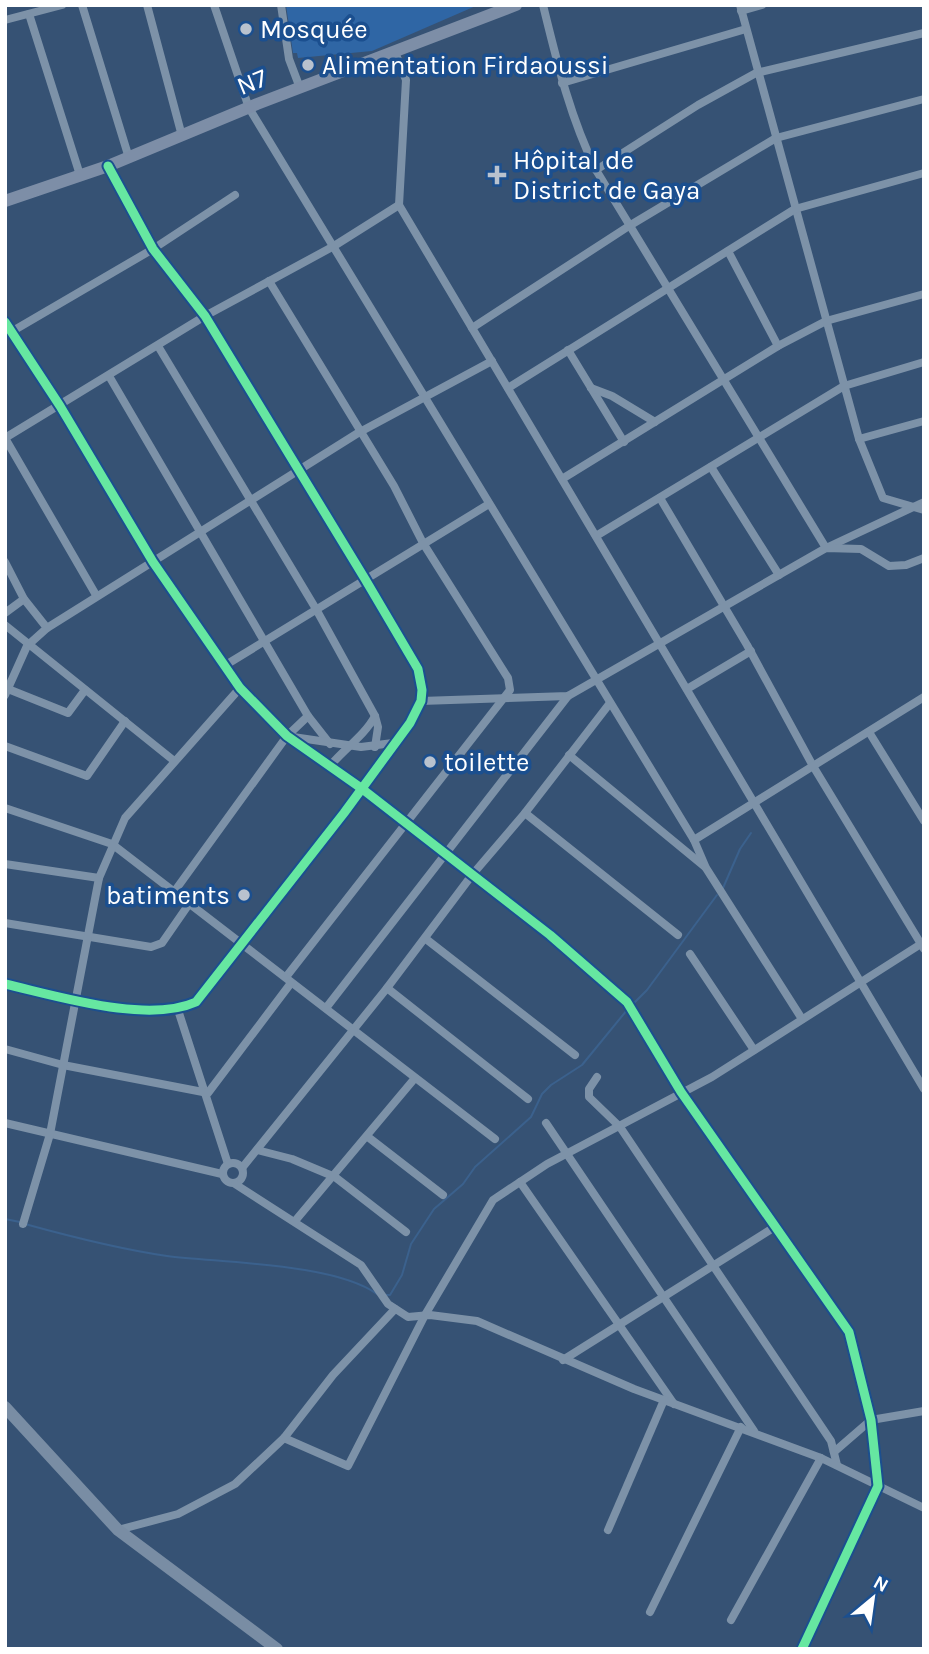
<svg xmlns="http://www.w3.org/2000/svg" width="929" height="1654" viewBox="0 0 929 1654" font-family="Karla,sans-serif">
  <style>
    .green { fill: #2f66a5 }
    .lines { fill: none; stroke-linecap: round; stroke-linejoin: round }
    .stream { stroke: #3b618d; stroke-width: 2 }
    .street { stroke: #7d92a8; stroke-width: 8 }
    .secondary { stroke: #798da4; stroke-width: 12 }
    .primary { stroke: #7d8ea7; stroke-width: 12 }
    .cycleway-casing { stroke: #1b4f8f; stroke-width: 13 }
    .cycleway { stroke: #66e7a1; stroke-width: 9 }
    .poi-dot { fill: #b9c2ce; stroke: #1b4f8f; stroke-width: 2.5 }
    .labels { text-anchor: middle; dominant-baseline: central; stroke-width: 7; stroke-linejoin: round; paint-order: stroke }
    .poi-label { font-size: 26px; fill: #fff; stroke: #1b4f8f; text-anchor: start }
    .street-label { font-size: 26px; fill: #fff; stroke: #1b4f8f }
  </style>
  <rect width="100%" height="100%" fill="#365274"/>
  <polygon class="green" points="286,5 478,5 372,51 298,58 297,53 293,53"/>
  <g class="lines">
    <g class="stream">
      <polyline points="723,888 740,849 751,833"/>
      <polyline points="633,1004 647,990 717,895"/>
      <polyline points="5,1219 20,1222"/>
      <path d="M25,1224C72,1237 119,1249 167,1256C222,1263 334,1263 377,1294"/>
      <polyline points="386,1295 390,1295 402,1275 411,1244 434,1209 463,1184 475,1167 531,1117 542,1094 551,1085 582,1065 627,1010"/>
    </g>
    <g class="street">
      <polyline points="82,5 129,158"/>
      <polyline points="147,5 182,136"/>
      <polyline points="214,5 249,108 694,840 706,868 802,1019"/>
      <polyline points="281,5 289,59 300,88"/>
      <path d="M543,5C557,62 570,117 596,170L826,548L924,502"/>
      <polyline points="740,5 859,439 883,498 924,510"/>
      <polyline points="741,11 762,5"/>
      <polyline points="29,14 80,175"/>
      <polyline points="5,20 62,5"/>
      <polyline points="395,52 406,80 399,205 924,1089"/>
      <polyline points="562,83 746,29"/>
      <polyline points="596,170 698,105 756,73 924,33"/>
      <polyline points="728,251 778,346"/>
      <polyline points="269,281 394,486 423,543 508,678 510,690 286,977"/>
      <polyline points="5,322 60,406 153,562 240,688 287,736 361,788 550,935 627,1002 681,1092 849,1332 871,1420 878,1486 802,1649"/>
      <polyline points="472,328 629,226 776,138 924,99"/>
      <polyline points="11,332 153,249 235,195"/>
      <polyline points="158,346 316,609 375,716 378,727 375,747"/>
      <polyline points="568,350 624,442"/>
      <polyline points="109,376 308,716 330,744"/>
      <polyline points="508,388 795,209 924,173"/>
      <polyline points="591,388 612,396 655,422"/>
      <polyline points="859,439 924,421"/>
      <polyline points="711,467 779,575"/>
      <polyline points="562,479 778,346 826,321 924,294"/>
      <polyline points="660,498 747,645 813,766 924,949"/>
      <polyline points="596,536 844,386 924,362"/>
      <polyline points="5,562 24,599 47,628 27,646 5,695"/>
      <polyline points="96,595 5,438 205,316 334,246 399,205"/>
      <polyline points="5,613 24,599"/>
      <polyline points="5,625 173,760"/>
      <polyline points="47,628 358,433 492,361"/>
      <polyline points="224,666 489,504"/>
      <polyline points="8,689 68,713 85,690"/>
      <polyline points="687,689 751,651"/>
      <polyline points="421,701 568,696 826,548 861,549 889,566 906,565 924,558"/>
      <polyline points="869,732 924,821"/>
      <polyline points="293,737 361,747 393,743"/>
      <polyline points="5,746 87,776 125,721"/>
      <polyline points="569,755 705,867"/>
      <path d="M330,766C344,749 365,735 375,716"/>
      <polyline points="5,808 112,844 495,1139"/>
      <polyline points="525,813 678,935"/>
      <polyline points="694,840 924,697"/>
      <polyline points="5,864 99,878"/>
      <polyline points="174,892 287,736 308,716"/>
      <polyline points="5,923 151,947 162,943 189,904"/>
      <polyline points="426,939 575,1055"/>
      <polyline points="690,954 754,1050"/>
      <path d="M5,984C58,996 147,1024 196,1002L344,813L410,723L421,701L422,690L418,669L365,579L205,316L153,249L108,166"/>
      <polyline points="387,988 528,1099"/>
      <polyline points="326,1008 568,696"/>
      <polyline points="178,1010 228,1164"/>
      <polyline points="5,1049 63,1065 208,1093 291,983"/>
      <polyline points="597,1077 589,1089 589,1097 620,1127 831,1441 837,1465"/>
      <polyline points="5,1123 222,1174"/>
      <polyline points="546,1123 754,1431"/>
      <polyline points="368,1137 443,1195"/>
      <polyline points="257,1150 292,1159 335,1177 406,1232"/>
      <circle cx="233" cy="1173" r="10"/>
      <polyline points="242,1168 387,988 472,875 525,813 610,703"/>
      <polyline points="520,1182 674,1404"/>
      <polyline points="235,1184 361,1265 388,1304 408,1317 430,1315 477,1321 634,1389 821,1458 924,1508"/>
      <polyline points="295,1221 415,1078"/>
      <polyline points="23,1224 50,1134 99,878 125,818 240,688"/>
      <polyline points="563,1360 773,1228"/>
      <polyline points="284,1438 348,1466 425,1315 493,1200 547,1164 712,1077 924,942"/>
      <polyline points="834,1452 871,1420 924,1411"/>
      <polyline points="118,1530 178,1514 235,1484 284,1438 333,1375 395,1309"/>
      <polyline points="608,1530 664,1400"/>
      <polyline points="650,1612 741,1427"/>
      <polyline points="731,1620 821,1458"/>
    </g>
    <polyline class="secondary" points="5,1407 118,1530 277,1649"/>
    <polyline class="primary" points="5,201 108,166 257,104 516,5"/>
    <g class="cycleway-casing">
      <g id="cycleway">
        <polyline points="5,322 60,406 153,562 240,688 287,736 361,788 550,935 627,1002 681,1092 849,1332 871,1420 878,1486 802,1649"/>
        <path d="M5,984C58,996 147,1024 196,1002L344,813L410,723L421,701L422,690L418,669L365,579L205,316L153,249L108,166"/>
      </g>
    </g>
    <use href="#cycleway" class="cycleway"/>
  </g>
  <g class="poi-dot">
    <circle cx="246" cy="29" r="7"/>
    <circle cx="308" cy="65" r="7"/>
    <path d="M493.5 164.5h7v7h7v7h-7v7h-7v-7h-7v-7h7z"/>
    <circle cx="430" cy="762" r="7"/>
    <circle cx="244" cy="895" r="7"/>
  </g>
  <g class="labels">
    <g class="poi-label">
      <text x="260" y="29">Mosquée</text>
      <text x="322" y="65">Alimentation Firdaoussi</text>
      <text x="513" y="160">Hôpital de<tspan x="513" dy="30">District de Gaya</tspan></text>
      <text x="444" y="762">toilette</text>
      <text x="230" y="895" text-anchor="end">batiments</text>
    </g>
    <g class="street-label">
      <text transform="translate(252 82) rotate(-22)">N7</text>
    </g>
  </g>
  <rect width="929" height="1654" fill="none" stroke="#ffffff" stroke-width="14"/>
  <g transform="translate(873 1598) rotate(29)" stroke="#1b4f8f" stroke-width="5" paint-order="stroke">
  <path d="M0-5L12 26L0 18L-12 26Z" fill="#ffffff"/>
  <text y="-10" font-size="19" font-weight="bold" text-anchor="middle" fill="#ffffff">N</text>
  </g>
</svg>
